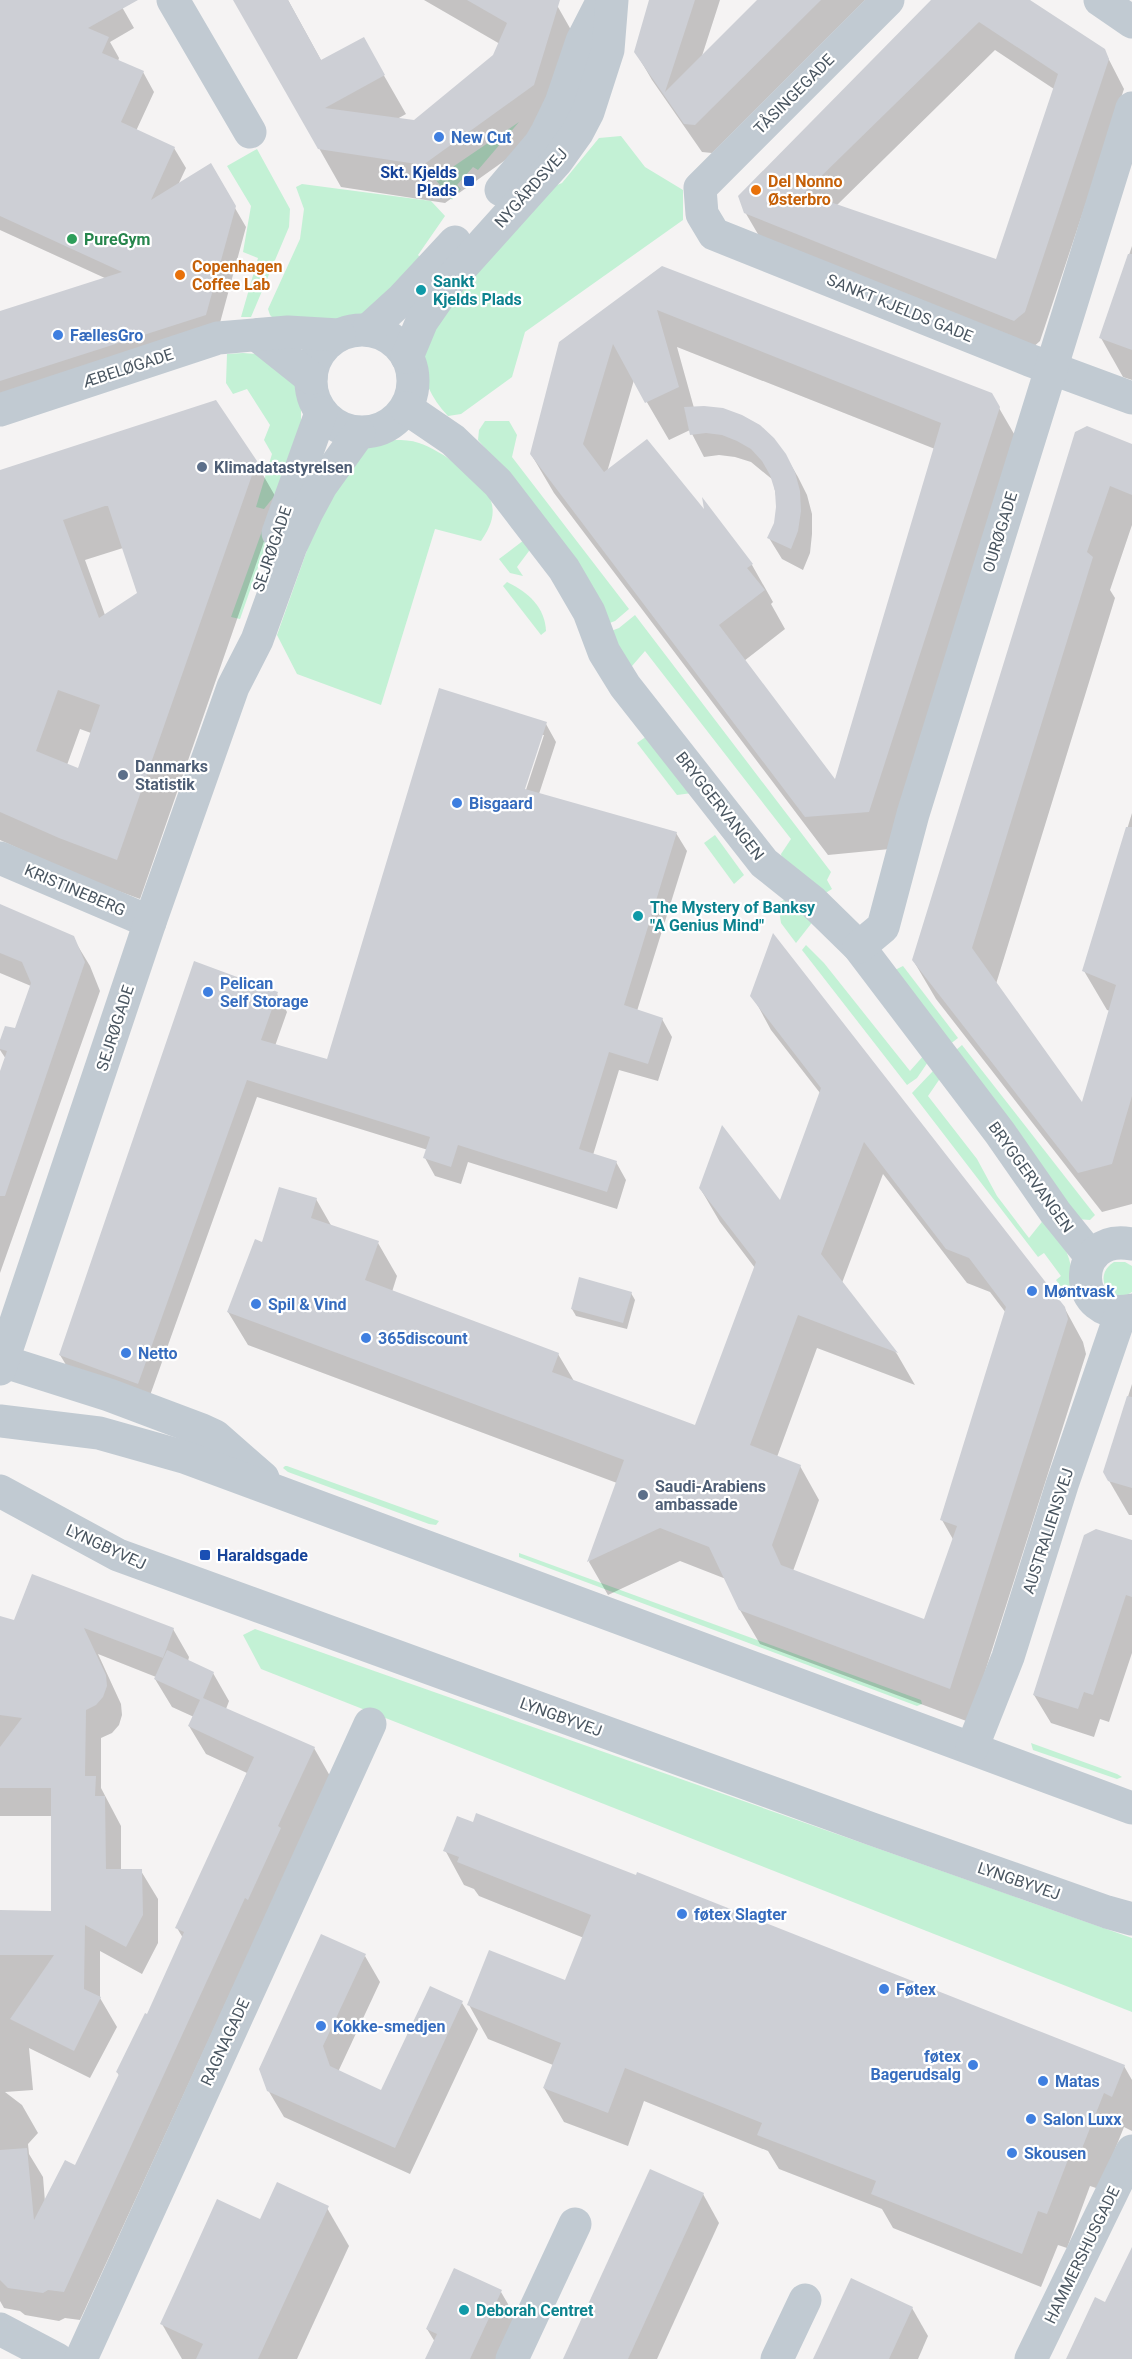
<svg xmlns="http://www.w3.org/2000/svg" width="1132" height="2359" viewBox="0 0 1132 2359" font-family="Roboto,sans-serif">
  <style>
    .green { fill: #c3f1d5 }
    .shadow { fill: #0003; fill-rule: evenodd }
    .building { fill: #cdcfd5; fill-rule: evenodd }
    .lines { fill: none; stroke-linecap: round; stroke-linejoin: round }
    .minor { stroke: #c1cad2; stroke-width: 33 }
    .shop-dot { fill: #3f7fe0; stroke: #fff; stroke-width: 2 }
    .transit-dot { fill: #1a4fb4; stroke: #fff; stroke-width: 2 }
    .food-dot { fill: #e8710a; stroke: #fff; stroke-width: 2 }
    .leisure-dot { fill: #2e9e5b; stroke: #fff; stroke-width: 2 }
    .culture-dot { fill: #0f9aa8; stroke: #fff; stroke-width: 2 }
    .service-dot { fill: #5c6f8a; stroke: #fff; stroke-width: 2 }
    .labels { text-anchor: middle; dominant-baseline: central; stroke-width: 4.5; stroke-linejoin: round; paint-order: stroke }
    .street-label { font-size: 16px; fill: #4a5661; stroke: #fff }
    .shop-label { font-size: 16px; font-weight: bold; fill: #366cbe; stroke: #fff; text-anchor: start }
    .transit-label { font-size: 16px; font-weight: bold; fill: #164399; stroke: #fff; text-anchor: end }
    .food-label { font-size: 16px; font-weight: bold; fill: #c56008; stroke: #fff; text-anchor: start }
    .leisure-label { font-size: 16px; font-weight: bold; fill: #27864d; stroke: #fff; text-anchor: start }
    .culture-label { font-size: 16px; font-weight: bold; fill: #0d838f; stroke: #fff; text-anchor: start }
    .service-label { font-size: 16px; font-weight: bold; fill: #4e5e75; stroke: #fff; text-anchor: start }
  </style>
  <rect width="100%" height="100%" fill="#f5f3f3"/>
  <g class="green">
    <polygon points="519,122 478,170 473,167 457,185 461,189 452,200 435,179"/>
    <path d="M621,136L645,167L683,190V220L525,332L512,377L461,414L448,416C394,358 439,313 478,266C499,241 519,216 540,192L562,183L599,138Z"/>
    <polygon points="257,149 290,209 289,227 251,317 241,317 258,258 243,252 251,206 227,166"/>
    <path d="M302,184L431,201L445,216L418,255L424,261C410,275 388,300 372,310C343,327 307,322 275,320L270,315L268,309L300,239L304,209L296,187Z"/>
    <polygon points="243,353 257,354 290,376 297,389 301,407 301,423 289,478 264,509 256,507 272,454 264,440 270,425 247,389 233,394 226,383 227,354"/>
    <polygon points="485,421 509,421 517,435 512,457 629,609 615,621 607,624 508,475 478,440 479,430"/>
    <path d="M395,440C403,440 411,440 419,443C440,450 483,479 491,501C496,516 489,529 481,541L435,529L381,705L297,674L277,635L328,491L359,454L370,447Z"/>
    <polygon points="262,531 270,533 240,619 231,617"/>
    <polygon points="524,540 532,547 517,567 523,576 510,573 499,559"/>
    <path d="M507,582C528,592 545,607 546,631L541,635L503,586Z"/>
    <polygon points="635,615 831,872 827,880 832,889 824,894 783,863 781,854 791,839 645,651 632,666 629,666 611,631 619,628"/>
    <polygon points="647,736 692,793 677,795 637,743"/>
    <polygon points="715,835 744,875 734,884 704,843"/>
    <polygon points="786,899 814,920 796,943 781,923 778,903"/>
    <polygon points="806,945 824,963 910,1071 925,1054 930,1059 917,1078 907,1085 802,950"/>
    <polygon points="903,966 958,1038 945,1048 893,971"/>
    <polygon points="962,1045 1095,1215 1090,1220 1077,1219 950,1055"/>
    <path d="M933,1071L941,1077L928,1096L977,1159L997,1196L1029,1238L1045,1218C1067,1247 1076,1263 1071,1300L1056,1280L1061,1276L1044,1253L1038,1257L912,1093Z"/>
    <path d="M1114,1262H1125L1132,1266V1292C1110,1306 1091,1276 1114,1262Z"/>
    <polygon points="285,1466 287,1466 439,1521 436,1525 429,1524 288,1472 283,1468"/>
    <polygon points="519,1553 921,1700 922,1704 917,1706 519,1557"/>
    <polygon points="255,1629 1132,1938 1132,2012 261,1669 243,1635"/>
    <polygon points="1031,1743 1117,1774 1122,1777 1117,1779 1033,1750"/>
  </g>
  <g class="shadow">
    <polygon points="0,0 118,0 134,28 110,42 119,58 118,61 143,72 154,92 136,131 174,148 186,168 178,185 210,165 246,227 217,334 0,404 0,313 107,279 0,230"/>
    <polygon points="235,0 288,0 322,62 363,39 406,114 397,119 414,122 494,56 500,44 424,0 554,0 575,37 556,124 445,203 341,187"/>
    <polygon points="651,0 720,0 701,59 760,0 865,0 712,153 702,152 652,80 635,51"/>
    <path d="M933,0H1028L1104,50L1124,89L1040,341L1031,349L762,241L745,212ZM995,50L1054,89L997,261L836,206Z"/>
    <polygon points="1132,246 1132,380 1123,377 1101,338"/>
    <path d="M663,268L999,408L1021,446L890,849L828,855L554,493L531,454ZM677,347L935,449L836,782L744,661L785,629L771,604L773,602L752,565L706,514L607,472L634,380L669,440L690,430L704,457L719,455L735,457L751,462L773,480L778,507L775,523L769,538L782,559L803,570L810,553L812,534V514L807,495L798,477L785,455L694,408Z"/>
    <polygon points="1076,433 1132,446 1132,525 1110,590 1115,598 996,984 1083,1106 1110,1011 1107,1010 1084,971 1132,813 1132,1204 1102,1212 936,999 913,960"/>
    <path d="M255,461L278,501L140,899L83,878L0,840V472ZM123,548L138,594L105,615L85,560ZM80,729L91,733L78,770L67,765Z"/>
    <path d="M546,724L556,742L539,794L676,833L687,851L637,1011L662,1019L672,1037L658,1081L619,1070L593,1155L616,1162L626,1180L617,1209L468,1162L461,1184L435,1176L425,1158L428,1150L257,1097L148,1401L71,1373L60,1355L277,994L287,1012L275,1046L328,1061ZM541,735H544L524,796L521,795Z"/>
    <polygon points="0,905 73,938 90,966 100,991 0,1273 0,1076 6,1059 0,1050 0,1044 16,1030 31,986 0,973"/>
    <path d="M752,995L1064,1307L1083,1342L1086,1354L969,1722L760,1644L740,1610L726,1579L680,1561L608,1595L589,1562L617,1483L248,1345L228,1312L263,1244L316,1199L332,1227L378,1243L397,1276L392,1292L558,1354L574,1381L696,1427L755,1268L720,1222L700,1188L780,1203L820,1093L771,1030ZM883,1174L967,1283L990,1292L1006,1313L942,1520L954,1541L925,1621L793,1571L819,1500L800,1466L777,1457L817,1348L915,1385L897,1354L842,1283Z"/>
    <polygon points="631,1293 635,1300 627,1329 576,1316 572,1309"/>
    <polygon points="1132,1384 1132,1515 1129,1515 1104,1472"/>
    <polygon points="1132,1542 1132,1653 1109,1722 1100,1719 1094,1737 1051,1723 1034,1695"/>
    <path d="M0,1617L15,1622L173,1629L189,1657L188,1661L213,1673L229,1701L226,1709L314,1748L330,1776L80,2320L65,2318L59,2321L25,2315L20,2311L4,2308L0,2301V1912H52V1816H0ZM98,1654L156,1677L155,1679L172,1707L194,1717L189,1726L206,1754L247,1773L177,1928L183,1938L148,2016L117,2072L120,2077L76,2167L45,2202L43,2177L29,2154L28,2144L38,2133L22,2105L5,2092L33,2090L29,2048L90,2078L117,2027L100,1998V1951L142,1974L158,1943V1899L141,1871H121V1826L101,1788V1738L112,1733L119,1725L122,1715L121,1704Z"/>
    <polygon points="445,1850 1124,2066 1132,2080 1132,2131 1124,2127 1099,2189 1090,2186 1067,2248 1058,2245 1041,2287 893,2228 882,2209 779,2169 768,2151 644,2101 628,2146 564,2122 544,2088 553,2065 488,2039 469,2005 566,1982 584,1938 479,1896 474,1889 464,1885"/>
    <polygon points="365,1956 380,1982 338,2072 382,2092 462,2003 478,2029 410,2174 284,2117 268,2090"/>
    <polygon points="703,2194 719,2223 657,2359 565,2359"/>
    <polygon points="327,2208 349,2246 297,2359 182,2359 162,2324 261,2221"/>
    <polygon points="501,2292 523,2330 510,2359 427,2359 435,2342 427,2329"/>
    <polygon points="912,2308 928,2336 918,2359 814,2359"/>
  </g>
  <g class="building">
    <polygon points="0,0 138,0 88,28 109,37 102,53 144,71 121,122 175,147 151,200 211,163 236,206 206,315 0,381 0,311 122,272 0,216"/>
    <polygon points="233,0 288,0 321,60 364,37 385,75 325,108 414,120 493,55 507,23 467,0 560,0 534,85 423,165 318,149"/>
    <polygon points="649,0 695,0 665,92 757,0 821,0 695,125 684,124 634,52"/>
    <path d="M931,0H1030L1105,49L1109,59L1025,312L1014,321L744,213L738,196ZM979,22L1058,74L996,259L804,193Z"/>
    <polygon points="1128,254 1132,254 1132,350 1099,338"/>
    <path d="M662,266L992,393L1000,407L869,812L805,817L530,454L559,342ZM657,310L941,423L835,779L719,625L765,590L747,568L753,564L702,497L704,509L647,439L604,472L583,444L613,344L645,403L679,387Z"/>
    <path d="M216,400L257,461L117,860L59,838L0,812V470ZM105,506H108L137,593L99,618L63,520ZM58,690L100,705L78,768L36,751Z"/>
    <polygon points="704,406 723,408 742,415 760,425 774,438 786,454 795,472 800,491 801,511 798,531 791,549 767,538 774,523 776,507 775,491 770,475 762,461 751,449 737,441 722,435 706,433 690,435 684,407"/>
    <polygon points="1087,426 1132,444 1132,495 1110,486 1087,552 1093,557 972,948 1082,1102 1116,985 1082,971 1126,827 1132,827 1132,1096 1112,1164 1078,1173 912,960 1075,432"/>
    <polygon points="439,688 547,722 525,789 677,832 624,1005 663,1018 648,1064 609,1052 579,1149 617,1161 607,1192 458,1145 451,1167 423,1158 430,1137 247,1080 138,1384 59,1355 194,961 278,992 261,1040 327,1059"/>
    <polygon points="0,904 74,936 85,962 5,1196 0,1196 0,1071 7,1051 0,1049 0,1040 5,1026 15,1028 31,983 22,962 0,953"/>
    <path d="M773,933L1065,1307L1068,1319L950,1689L739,1610L709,1547L660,1528L587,1562L624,1460L227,1312L255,1239L262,1242L279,1187L317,1198L311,1218L379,1241L365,1280L559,1353L552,1372L695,1425L756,1262L699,1188L722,1125L780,1200L821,1088L750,996ZM864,1142L946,1249L969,1258L1006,1307L940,1520L957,1526L924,1619L781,1565L772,1545L801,1465L750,1445L798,1315L898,1353L821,1254Z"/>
    <polygon points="579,1277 632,1292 623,1323 571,1309"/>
    <polygon points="1127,1396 1132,1397 1132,1488 1108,1481 1103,1472"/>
    <polygon points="1096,1529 1132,1540 1132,1597 1126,1595 1093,1695 1084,1692 1078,1709 1033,1695 1084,1535"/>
    <polygon points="32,1574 174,1628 163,1658 84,1628 106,1675 107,1686 103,1697 96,1705 86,1710 85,1776 96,1776 95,1796 105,1796 106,1869 142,1869 143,1915 126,1947 85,1925 84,1989 101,1997 74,2051 10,2019 54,1955 0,1955 0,1910 51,1911 51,1788 0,1788 0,1747 22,1718 0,1715 0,1616 14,1620"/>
    <polygon points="167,1650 214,1672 203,1698 315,1747 278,1826 281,1828 248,1900 245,1898 64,2292 48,2290 43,2293 8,2288 0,2280 0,2150 27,2148 34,2220 65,2160 75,2165 119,2074 116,2072 145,2013 147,2014 184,1932 175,1928 254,1757 188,1726 200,1700 154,1679"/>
    <polygon points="476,1813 636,1875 637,1872 1125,2065 1112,2097 1104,2093 1079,2156 1071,2152 1047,2214 1038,2211 1022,2254 871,2194 876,2181 757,2135 762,2123 625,2068 608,2113 543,2088 561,2043 467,2005 489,1950 565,1980 591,1915 457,1862 459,1857 443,1851 457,1816 473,1822"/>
    <polygon points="321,1934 366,1954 323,2046 330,2066 381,2090 430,1986 463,2001 395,2148 267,2091 259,2069"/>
    <polygon points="650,2169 704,2193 628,2359 563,2359"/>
    <polygon points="277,2182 329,2206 258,2359 196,2359 203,2344 160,2324 178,2285 217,2199 260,2219"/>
    <polygon points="1132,2247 1132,2359 1066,2359 1095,2297 1105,2302"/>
    <polygon points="454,2268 502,2290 470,2359 425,2359 437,2334 426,2329"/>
    <polygon points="851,2278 913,2307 889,2359 813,2359"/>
  </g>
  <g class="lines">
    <g class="minor">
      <polyline points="173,0 250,132"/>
      <polyline points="888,0 700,188 702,214 714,234 1029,360 1132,398"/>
      <polyline points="1100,0 1132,22"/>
      <polyline points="501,190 540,144 547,132 561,103 582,41 603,0"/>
      <circle cx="362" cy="381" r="51"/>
      <polyline points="368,330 402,299 455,242"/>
      <polyline points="257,335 311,378"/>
      <polyline points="407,357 422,321 451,279 557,161 577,133 588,112 608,50 612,0"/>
      <polyline points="406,408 453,440 498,483 564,569 589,612 604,652 625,686 764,863 813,902 859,947 1000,1133 1055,1212 1084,1248 1093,1255"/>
      <polyline points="0,410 218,338 288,332 339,335"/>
      <polyline points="278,533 321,413"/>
      <polyline points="0,858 150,922"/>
      <polyline points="859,947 883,927 913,814 1132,108"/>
      <path d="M1132,1244C1069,1232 1071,1324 1132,1310"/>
      <polyline points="2,1361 109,1395 202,1430 215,1436 263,1478"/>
      <polyline points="0,1369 150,922 233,687 257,640 291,546 307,512 321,486 359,433"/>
      <polyline points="0,1421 99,1433 184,1457 1132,1808"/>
      <polyline points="0,1491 118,1555 872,1829 1107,1912 1132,1919"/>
      <polyline points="972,1748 1008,1657 1062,1485 1121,1313"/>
      <polyline points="0,2329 57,2359"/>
      <polyline points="81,2359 370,1724"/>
      <polyline points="512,2359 575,2224"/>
      <polyline points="777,2359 805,2300"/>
      <polyline points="1031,2359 1132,2151"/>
    </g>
  </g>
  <g class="shop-dot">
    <circle cx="439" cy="137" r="6"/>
    <circle cx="58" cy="335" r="6"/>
    <circle cx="457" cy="803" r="6"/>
    <circle cx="208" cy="992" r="6"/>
    <circle cx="1032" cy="1291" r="6"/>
    <circle cx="256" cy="1304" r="6"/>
    <circle cx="366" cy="1338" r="6"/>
    <circle cx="126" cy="1353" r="6"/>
    <circle cx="682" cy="1914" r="6"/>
    <circle cx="884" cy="1989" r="6"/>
    <circle cx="321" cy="2026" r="6"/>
    <circle cx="973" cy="2065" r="6"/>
    <circle cx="1043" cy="2081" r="6"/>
    <circle cx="1031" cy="2119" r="6"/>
    <circle cx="1012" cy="2153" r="6"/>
  </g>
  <g class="transit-dot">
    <rect x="463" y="175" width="12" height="12" rx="3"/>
    <rect x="199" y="1549" width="12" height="12" rx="3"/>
  </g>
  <g class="food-dot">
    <circle cx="756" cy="190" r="6"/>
    <circle cx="180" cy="275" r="6"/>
  </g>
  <circle class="leisure-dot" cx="72" cy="239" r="6"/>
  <g class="culture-dot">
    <circle cx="421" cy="290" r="6"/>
    <circle cx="638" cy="916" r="6"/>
    <circle cx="464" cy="2310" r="6"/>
  </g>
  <g class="service-dot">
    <circle cx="202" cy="467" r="6"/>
    <circle cx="123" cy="775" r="6"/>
    <circle cx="643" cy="1495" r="6"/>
  </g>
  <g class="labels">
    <g class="street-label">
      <text transform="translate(794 94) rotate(-45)">TÅSINGEGADE</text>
      <text transform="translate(531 188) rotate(-48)">NYGÅRDSVEJ</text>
      <text transform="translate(900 308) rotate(22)">SANKT KJELDS GADE</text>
      <text transform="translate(128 368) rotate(-18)">ÆBELØGADE</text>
      <text transform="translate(1000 532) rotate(-73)">OURØGADE</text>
      <text transform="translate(272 549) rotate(-71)">SEJRØGADE</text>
      <text transform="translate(720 806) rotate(52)">BRYGGERVANGEN</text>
      <text transform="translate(75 890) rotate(23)">KRISTINEBERG</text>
      <text transform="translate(115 1028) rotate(-72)">SEJRØGADE</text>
      <text transform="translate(1031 1177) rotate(54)">BRYGGERVANGEN</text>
      <text transform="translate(1048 1531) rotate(-72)">AUSTRALIENSVEJ</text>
      <text transform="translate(106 1547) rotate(25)">LYNGBYVEJ</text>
      <text transform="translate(561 1717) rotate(20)">LYNGBYVEJ</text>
      <text transform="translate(1019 1881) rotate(19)">LYNGBYVEJ</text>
      <text transform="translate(225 2042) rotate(-65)">RAGNAGADE</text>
      <text transform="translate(1082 2255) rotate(-64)">HAMMERSHUSGADE</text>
    </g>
    <g class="shop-label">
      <text x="451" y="137">New Cut</text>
      <text x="70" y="335">FællesGro</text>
      <text x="469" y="803">Bisgaard</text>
      <text x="220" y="983">Pelican<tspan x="220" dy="18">Self Storage</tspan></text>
      <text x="1044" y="1291">Møntvask</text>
      <text x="268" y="1304">Spil &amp; Vind</text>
      <text x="378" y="1338">365discount</text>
      <text x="138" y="1353">Netto</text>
      <text x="694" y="1914">føtex Slagter</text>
      <text x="896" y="1989">Føtex</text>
      <text x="333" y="2026">Kokke-smedjen</text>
      <text x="961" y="2056" text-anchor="end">føtex<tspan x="961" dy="18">Bagerudsalg</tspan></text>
      <text x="1055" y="2081">Matas</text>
      <text x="1043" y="2119">Salon Luxx</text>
      <text x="1024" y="2153">Skousen</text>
    </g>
    <g class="transit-label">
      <text x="457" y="172">Skt. Kjelds<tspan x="457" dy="18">Plads</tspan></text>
      <text x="217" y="1555" text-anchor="start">Haraldsgade</text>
    </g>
    <g class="food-label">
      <text x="768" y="181">Del Nonno<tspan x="768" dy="18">Østerbro</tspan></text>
      <text x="192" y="266">Copenhagen<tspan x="192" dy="18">Coffee Lab</tspan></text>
    </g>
    <g class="leisure-label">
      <text x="84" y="239">PureGym</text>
    </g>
    <g class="culture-label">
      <text x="433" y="281">Sankt<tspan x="433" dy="18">Kjelds Plads</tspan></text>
      <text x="650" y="907">The Mystery of Banksy<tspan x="650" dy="18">"A Genius Mind"</tspan></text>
      <text x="476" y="2310">Deborah Centret</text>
    </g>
    <g class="service-label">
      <text x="214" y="467">Klimadatastyrelsen</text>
      <text x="135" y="766">Danmarks<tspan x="135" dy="18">Statistik</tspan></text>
      <text x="655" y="1486">Saudi-Arabiens<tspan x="655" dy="18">ambassade</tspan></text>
    </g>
  </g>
</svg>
